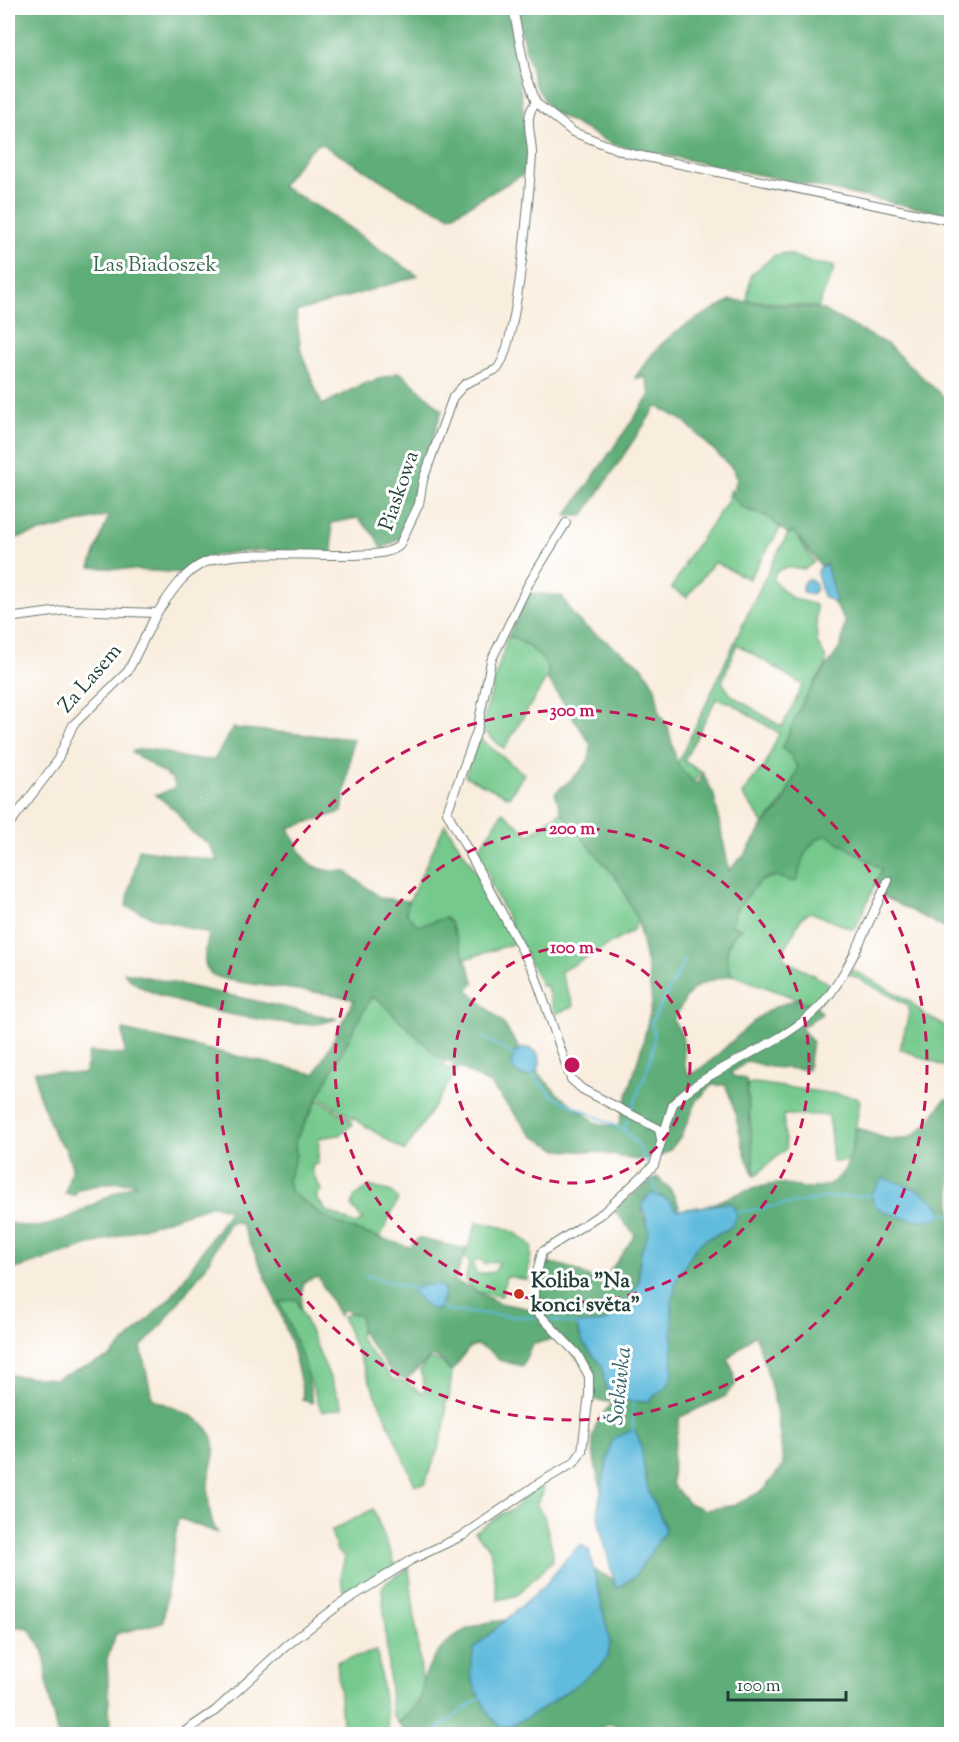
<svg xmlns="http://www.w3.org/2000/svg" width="959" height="1742" viewBox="0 0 959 1742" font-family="'Sorts Mill Goudy',serif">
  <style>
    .green { fill: #74c98d; stroke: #4a8360; stroke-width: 1.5; fill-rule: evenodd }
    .forest { fill: #5fad78; stroke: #3f7556; stroke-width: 1.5; fill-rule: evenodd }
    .water { fill: #60bbdd; stroke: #407c88; stroke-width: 1.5 }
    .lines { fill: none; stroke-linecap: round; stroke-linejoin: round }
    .stream { stroke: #60bbdd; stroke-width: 2 }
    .street-casing { stroke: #6b7b70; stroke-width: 10 }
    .street { stroke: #fff; stroke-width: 8 }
    .ring { fill: none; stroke: #c2185b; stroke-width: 3; stroke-dasharray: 10 8 }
    .poi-dot { fill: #c8321e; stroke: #fff; stroke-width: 2 }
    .labels { text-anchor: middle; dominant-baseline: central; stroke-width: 6; stroke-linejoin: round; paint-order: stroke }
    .park-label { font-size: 21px; fill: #39674f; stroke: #fff }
    .street-label { font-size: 21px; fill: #1f3d34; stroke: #fff }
    .poi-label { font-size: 21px; font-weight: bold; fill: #1f3d34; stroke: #fff; text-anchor: start }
    .water-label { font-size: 22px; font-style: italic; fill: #326367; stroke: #fff }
    .centre { fill: #c2185b; stroke: #fff; stroke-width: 3 }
    .ring-label { font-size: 18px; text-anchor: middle; font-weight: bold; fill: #c2185b; stroke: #fff; stroke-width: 6; stroke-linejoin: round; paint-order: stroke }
  </style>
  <rect width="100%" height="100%" fill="#fff"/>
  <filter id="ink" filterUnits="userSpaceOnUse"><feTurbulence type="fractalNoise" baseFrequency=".0167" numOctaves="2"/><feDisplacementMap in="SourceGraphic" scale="12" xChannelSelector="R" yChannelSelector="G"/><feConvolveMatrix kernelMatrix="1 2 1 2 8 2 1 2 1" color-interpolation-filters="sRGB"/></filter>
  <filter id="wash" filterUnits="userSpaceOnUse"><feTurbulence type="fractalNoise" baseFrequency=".008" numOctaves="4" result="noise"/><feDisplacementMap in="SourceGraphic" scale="24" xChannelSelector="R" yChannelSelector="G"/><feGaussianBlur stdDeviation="1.35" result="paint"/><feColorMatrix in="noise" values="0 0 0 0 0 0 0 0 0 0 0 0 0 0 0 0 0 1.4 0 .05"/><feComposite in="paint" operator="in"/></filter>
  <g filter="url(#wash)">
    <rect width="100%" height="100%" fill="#f9edde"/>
    <g class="green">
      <polygon points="786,253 812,263 835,266 818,307 747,300 751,275 775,255"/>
      <path d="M731,489L732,496C737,501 744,509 751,512C762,516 775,516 780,529L749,579L714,562L687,597L671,588L686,564L684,563L727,502Z"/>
      <path d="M794,532L814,562L805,569C793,568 775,564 773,580L792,598L816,605L817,642L826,658V666L814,683L791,756L798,768C790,791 781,807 764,824L742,794L760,770H763L779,733L731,703L716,699L684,761L701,772L693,783L677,764C716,689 746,609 788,534ZM737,644L803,685L782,727L731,695L722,682Z"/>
      <path d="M511,636C526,645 547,654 549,674L504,749L481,728L507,638Z"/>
      <polygon points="478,737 524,774 509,797 465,776"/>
      <polygon points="503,812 529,835 561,812 620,883 637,919 633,931 560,972 574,1006 555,1014 546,985 542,986 492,887 488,871 480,867 474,856"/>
      <polygon points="445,824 488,890 515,943 465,959 450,922 445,918 418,926 408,918 406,908"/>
      <path d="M824,835L832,836L882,869L856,927L852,929L810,912L802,917L783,953L785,960L828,983V991L816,1006L733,975C720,962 729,939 740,927L732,926C732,908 747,898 757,883L776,876L799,875C796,859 811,843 824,835Z"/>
      <polygon points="851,969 910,1001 923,1014 951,1029 951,1069 900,1049 909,1014 908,1005 849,974"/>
      <polygon points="371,997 379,1000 436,1055 446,1060 443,1066 451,1070 455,1064 459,1068 405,1151 318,1096"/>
      <polygon points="755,1083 857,1097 860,1101 850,1161 833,1162 829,1115 783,1115 786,1149 755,1176 747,1084"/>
      <polygon points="318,1099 351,1120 352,1125 339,1135 319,1138 318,1164 313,1164 312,1171 321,1190 316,1197 325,1210 355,1224 363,1220 352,1207 354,1197 369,1186 392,1192 398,1199 380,1238 335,1224 290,1191 288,1180 296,1156 295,1141"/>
      <path d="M477,1222C498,1225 518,1230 532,1247L527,1280L506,1276L502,1296C491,1295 469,1293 466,1281C465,1275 469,1268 469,1261L464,1258ZM482,1260L484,1264L494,1261L499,1264L494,1272L476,1274L473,1265L475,1261Z"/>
      <polygon points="296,1298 343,1408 322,1412 280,1302"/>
      <path d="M352,1312L358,1314L362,1319L360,1339L392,1379L406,1382L423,1394L425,1387L420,1371L429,1359L441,1362L452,1373L449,1398L445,1404C451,1419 432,1467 425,1483L415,1485L342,1317Z"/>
      <polygon points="542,1485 543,1493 536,1504 544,1516 553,1552 552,1561 517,1595 498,1600 490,1549 475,1532 503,1513 512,1510 529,1492"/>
      <polygon points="373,1509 396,1566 345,1597 340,1576 345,1557 337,1551 331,1531"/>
      <polygon points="409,1568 423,1688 420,1699 398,1724 392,1715 382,1588 385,1583"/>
      <polygon points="377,1651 389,1734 343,1734 337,1661"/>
    </g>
    <g class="forest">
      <path d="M8,8H510L528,148L524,174L451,216L407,196L320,143L308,152L281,186L328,213L418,276L296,312L301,352L322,405L363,384L400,372L442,410L399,539L382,549L375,536L358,518L331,523L333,553C292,550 243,547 202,559C196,561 189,568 184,573L90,567L109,515L8,540Z"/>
      <polygon points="515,8 951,8 951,215 612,144 551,111 534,83"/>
      <path d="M731,300L821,309L887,344L951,404V931L884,897L875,884L882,869L827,835C808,839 800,861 798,879L794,882C788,881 780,876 775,876C755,877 748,900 734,911L732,926L742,929C739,931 736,932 734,934C725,942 725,968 733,975C693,984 692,985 673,1021C692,1043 677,1056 689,1075C719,1060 739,1030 766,1012C775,1006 786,1003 797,999L816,1006L822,1013L801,1028L812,1041L808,1070L770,1067L748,1061L731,1073L733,1076L746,1079L755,1176C738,1147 740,1114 725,1085H712L697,1101L681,1136L670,1150L657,1158L635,1160L598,1152L559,1150L533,1136L490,1084L436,1055L379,1000L371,997L295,1141L296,1156L288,1180L290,1191C332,1228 359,1231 410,1247L418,1238L466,1249L455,1281L499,1303L531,1309L554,1338L532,1345L522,1366L499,1360L490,1351L478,1345L470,1347L451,1372L443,1361L432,1356L407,1379L398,1377L391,1372L361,1331V1317L343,1309L339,1316L318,1277L303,1282L301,1310L296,1299L280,1302L304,1362L313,1403L302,1400L303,1396C294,1337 267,1278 241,1224L236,1222L229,1223L206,1266L159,1328L141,1347L152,1398C171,1409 199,1413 211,1434C220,1450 209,1467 208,1484C208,1497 209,1523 218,1533L178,1518L163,1622L116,1634L107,1659L110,1725L100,1734H57L48,1692L44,1652L29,1628L8,1626V1375L55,1379L110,1357L173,1295L230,1210L213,1205L16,1269L8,1265V1222C15,1224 23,1227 31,1227C66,1228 102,1194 136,1184C116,1179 98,1186 78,1189L75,1195L65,1194L72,1167L65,1148L55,1136L38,1093L35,1071L84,1074L89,1052L125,1055L123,1030L315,1074L354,1000C326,989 224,986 210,973C200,963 207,946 209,934L152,917L126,906L139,849L218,861L208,843L191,832L177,812L155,794H160L176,787L172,779L132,752C144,745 168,753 181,757C191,760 204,759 214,760L233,728L353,739L342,812L289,828C302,857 309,874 345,871L381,898L408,901L406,913L418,926L445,918L450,922L475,983L467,989L503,1023L519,1048L513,1054L519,1075L526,1077L536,1071L558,1094L598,1124L618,1127L643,1043L652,1003L648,970L637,919L620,883L561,812L555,793C571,778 595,766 590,743L547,678L549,670C540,653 527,645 511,636L507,638L529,593L562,596L573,615L584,626L642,666L655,687L660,715L668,727L677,764L696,785L703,773L714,795L729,870L746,853L764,824L781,807L798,768L791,756L782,748L803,701L841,646L845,621L833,602L836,600L826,564L821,566L794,532L788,534L766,516L741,507L732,496L737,479L734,470L684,421L659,407L655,408L583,516H566L650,395L646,378H635C662,334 688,323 731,300ZM424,1285L440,1286L445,1297L438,1310L429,1309L411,1289Z"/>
      <path d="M124,972L337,1019C330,1020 322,1024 315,1024C278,1026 142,1004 124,972Z"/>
      <path d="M951,1098V1734H627L620,1727L608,1724L587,1734H409L398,1724C405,1717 415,1710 420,1700C424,1693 421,1684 424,1677C441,1639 465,1623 506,1620L474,1648C475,1679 476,1705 501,1727C531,1723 575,1684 600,1667L608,1656L610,1642L594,1570L611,1578L614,1585L619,1588L634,1577L665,1531L664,1523L648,1490L640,1442L608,1456L601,1490C594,1454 582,1431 613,1403L593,1399L592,1376L543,1316L537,1299L541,1265C560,1259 587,1275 603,1286L608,1274L635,1235L613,1209L657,1177L671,1190L679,1206L677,1210C668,1200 657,1188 644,1198L642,1213L649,1230L640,1255L638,1282L632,1296L605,1322L576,1325L583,1343L602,1366L606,1388L612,1391L614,1403L620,1400L647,1402L669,1384L673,1372L672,1303L676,1281L696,1247L706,1239L724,1232L733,1205L728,1203L707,1206C730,1197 753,1186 777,1184C786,1182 795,1187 804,1188C846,1190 851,1160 856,1127C904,1149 915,1143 944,1100ZM755,1334C771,1378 780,1419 783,1466L762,1491L735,1505L705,1510L688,1503L672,1484L673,1453L680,1417L724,1397L735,1385L734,1373L728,1359Z"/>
    </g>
    <g class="water">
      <polygon points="826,564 836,601 833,602 823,596 817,573 819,568"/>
      <circle cx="809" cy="587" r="7"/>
      <circle cx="526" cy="1062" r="14"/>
      <path d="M883,1178C901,1183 939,1194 943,1215C932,1226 884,1217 874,1204C872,1201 872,1197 871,1194Z"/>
      <polygon points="651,1193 668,1200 678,1210 728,1203 733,1205 737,1217 730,1228 706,1239 696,1247 676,1281 672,1303 673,1372 669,1384 647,1402 620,1400 606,1388 602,1366 583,1343 576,1324 605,1322 632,1296 639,1281 640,1255 649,1230 642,1204"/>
      <polygon points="424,1285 440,1285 445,1291 438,1310 429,1309 411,1290"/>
      <path d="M634,1429C645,1446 642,1469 648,1488C652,1503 663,1516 665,1531L634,1577L616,1589L599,1522L598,1507L611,1444L615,1438Z"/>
      <path d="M581,1545L589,1550L610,1642L608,1656L600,1667C575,1684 531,1723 501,1727L491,1718L475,1688L470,1672L474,1648L546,1584L572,1552Z"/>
    </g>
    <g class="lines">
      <g class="stream">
        <polyline points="950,146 952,143"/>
        <polyline points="480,1035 514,1055"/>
        <polyline points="530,1072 551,1095 624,1130"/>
        <path d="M631,1111C639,1088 662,1046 651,1023L686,958"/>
        <polyline points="628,1119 624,1130 638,1145 649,1168"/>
        <polyline points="652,1179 657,1194"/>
        <polyline points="734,1213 825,1198 873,1195"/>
        <polyline points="942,1214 952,1215"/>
        <polyline points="364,1275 414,1289"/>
        <polyline points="438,1304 448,1311 536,1318"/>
        <polyline points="547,1319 577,1325"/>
        <polyline points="633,1401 633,1431"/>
        <polyline points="432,1734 482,1696"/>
      </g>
    </g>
  </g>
  <g filter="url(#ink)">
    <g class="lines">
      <g class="street-casing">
        <g id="street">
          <polyline points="513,8 525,70 536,103"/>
          <polyline points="536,103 573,132 627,153 952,221"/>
          <polyline points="566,523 529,583 491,661 477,731 447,812 534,972 571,1079 582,1089 659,1129 661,1139"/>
          <path d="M8,618L68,610L157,613C169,596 184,571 204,563C235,549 317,556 355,555C369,554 387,555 399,546L419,504L423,480L453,397L465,384L497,369C518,345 529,194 532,156C533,139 522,116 536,103"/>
          <polyline points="8,826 56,763 73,725 128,671 157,613"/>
          <path d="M181,1734L215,1711L286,1646L339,1605L411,1560L464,1535L539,1483L574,1463L582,1451L589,1394V1376L577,1354L539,1314L534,1302V1285L542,1252L604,1212L654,1165L673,1104L681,1096C721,1062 788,1043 823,1003C852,968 868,922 888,881"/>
        </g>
      </g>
      <use href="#street" class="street"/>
    </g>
  </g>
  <g class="ring">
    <circle cx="572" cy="1065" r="118"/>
    <circle cx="572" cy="1065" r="237"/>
    <circle cx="572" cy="1065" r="355"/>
  </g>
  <circle class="poi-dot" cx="519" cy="1294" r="6"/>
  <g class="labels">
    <g class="park-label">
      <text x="155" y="266">Las Biadoszek</text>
    </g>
    <g class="street-label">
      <text transform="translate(400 491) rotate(-71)">Piaskowa</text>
      <text transform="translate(91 679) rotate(-49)">Za Lasem</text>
    </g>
    <g class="poi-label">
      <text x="531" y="1282">Koliba "Na<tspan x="531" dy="24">konci světa"</tspan></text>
    </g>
    <g class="water-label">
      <text transform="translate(621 1386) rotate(-84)">Šotkůvka</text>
    </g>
  </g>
  <circle cx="572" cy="1065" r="9" class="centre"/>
  <g class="ring-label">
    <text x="572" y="716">300 m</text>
    <text x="572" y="834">200 m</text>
    <text x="572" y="953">100 m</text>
  </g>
  <rect width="959" height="1742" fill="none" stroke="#fff" stroke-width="30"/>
  <path d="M728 1691v9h118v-9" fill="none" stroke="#1f3d34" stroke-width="3"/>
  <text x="737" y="1691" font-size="18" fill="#1f3d34" stroke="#ffffff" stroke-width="4.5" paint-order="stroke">100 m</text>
</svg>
